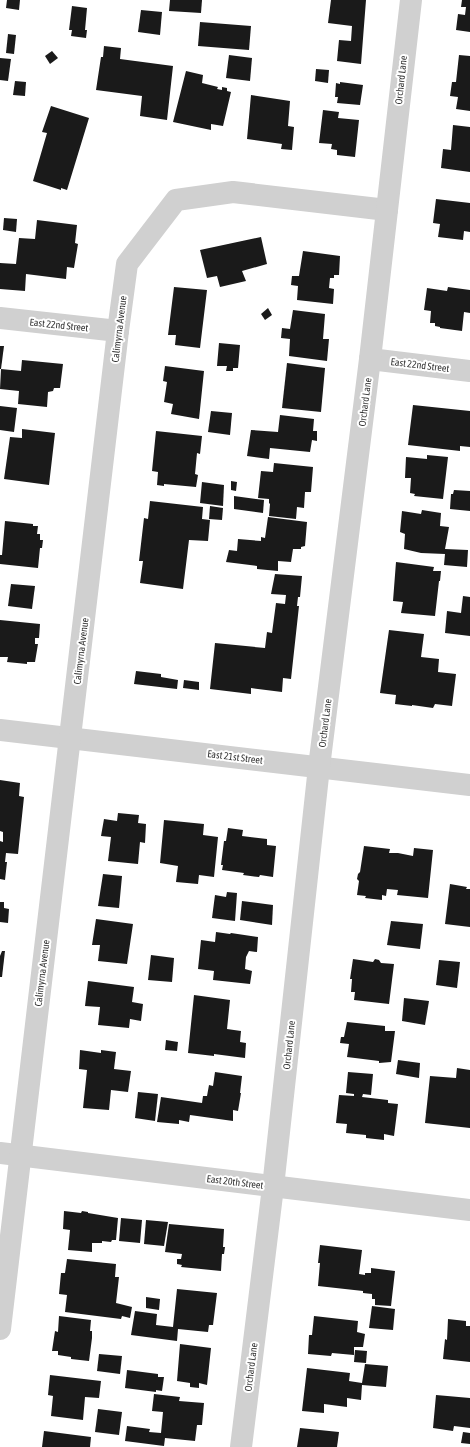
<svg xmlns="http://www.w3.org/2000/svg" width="470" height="1447" viewBox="0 0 470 1447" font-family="'Asap Condensed',sans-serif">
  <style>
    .building { fill: #1a1a1a }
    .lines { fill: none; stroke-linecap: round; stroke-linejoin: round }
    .minor { stroke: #d0d0d0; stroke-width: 22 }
    .labels { text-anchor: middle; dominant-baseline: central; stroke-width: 4; stroke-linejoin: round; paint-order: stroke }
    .street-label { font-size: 10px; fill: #333; stroke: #fff }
  </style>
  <rect width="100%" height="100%" fill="#fff"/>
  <g class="building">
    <polygon points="7,0 20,0 19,10 6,8"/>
    <polygon points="170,0 202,0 201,13 169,11"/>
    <polygon points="331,0 366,0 361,64 337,61 339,40 351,41 352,26 328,23"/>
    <polygon points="462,0 470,0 470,32 456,30 458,14 465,15 466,7 461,7"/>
    <polygon points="72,6 87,8 85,30 87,30 86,38 71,36 72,30 69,30"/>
    <polygon points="141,10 162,12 160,35 138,32"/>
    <polygon points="200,22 251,26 249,50 198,46"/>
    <polygon points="8,34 16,35 14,54 6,53"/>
    <polygon points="104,46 121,48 120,59 173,66 167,120 140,116 142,96 96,90 101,57 103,57"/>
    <polygon points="52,51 58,58 50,64 45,56"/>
    <polygon points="229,55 252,58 250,81 226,78"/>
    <polygon points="459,55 470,56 470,111 456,109 458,97 450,96 452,82 456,82"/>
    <polygon points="0,58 11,59 8,81 0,80"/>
    <polygon points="316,69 329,70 328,83 315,81"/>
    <polygon points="186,71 203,75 202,83 218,87 217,89 222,90 222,87 227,88 227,91 231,92 223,126 211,124 211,130 173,122"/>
    <polygon points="15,81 26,82 25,96 13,95"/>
    <polygon points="340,82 363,85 360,105 337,103 338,97 335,97 336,83 340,84"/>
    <polygon points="251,95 290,101 288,126 294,127 292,150 281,149 282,144 247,139"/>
    <polygon points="51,106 89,118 67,190 61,188 61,190 33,181 47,133 42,132"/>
    <polygon points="323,110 339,112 338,118 359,120 355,157 337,155 337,150 331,149 332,144 319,143"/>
    <polygon points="453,125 470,127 470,172 441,168 443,149 451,150"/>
    <polygon points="436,199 470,203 470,232 464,231 463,240 438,237 440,224 433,223"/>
    <polygon points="4,218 17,219 16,232 3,230"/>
    <polygon points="37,220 77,225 75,243 78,244 74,268 67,267 66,279 26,274 25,291 0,289 0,263 16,264 19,238 35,239"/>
    <polygon points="261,237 267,264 242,271 246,281 220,287 217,276 207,278 200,250"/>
    <polygon points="303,251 340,256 339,275 334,275 334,278 330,278 329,288 334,289 333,304 297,300 298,286 291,285 292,276 299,276"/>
    <polygon points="174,287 207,290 200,348 175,345 176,335 168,335"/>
    <polygon points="448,287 470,290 470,313 464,312 462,331 440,328 440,327 435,326 435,323 430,323 431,311 424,310 427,288 447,291"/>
    <polygon points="268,308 272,315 265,320 261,314"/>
    <polygon points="293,310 325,314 323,339 329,339 327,361 289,356 290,339 281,338 282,328 290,329"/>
    <polygon points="219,343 240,345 238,368 233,368 233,371 226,371 227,366 217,366"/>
    <polygon points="0,346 4,346 1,369 0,369"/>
    <polygon points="22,360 63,364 60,388 54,388 53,391 48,392 47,407 18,404 19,391 0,389 1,369 21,371"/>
    <polygon points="287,363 325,368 321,412 282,408"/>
    <polygon points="165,366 204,371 199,419 171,414 173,404 164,402 167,382 163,381"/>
    <polygon points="413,405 470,411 470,447 460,446 460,451 408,445"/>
    <polygon points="0,406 17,408 14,432 0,430"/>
    <polygon points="211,411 232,413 230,435 208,432"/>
    <polygon points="280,415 314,419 313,431 317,431 317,441 312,440 310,452 270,448 269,459 247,456 251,430 278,432"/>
    <polygon points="22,429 55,433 49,485 4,479 10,437 22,438"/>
    <polygon points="156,431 202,436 200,454 197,453 195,474 198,475 196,487 164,484 164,486 157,485 158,472 152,471"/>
    <polygon points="427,455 448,457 443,499 414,496 415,494 410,493 411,478 405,478 406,457 427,459"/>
    <polygon points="274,463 313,467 311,492 305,492 304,508 297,507 296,519 269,516 270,504 269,503 269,499 258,498 261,471 273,472"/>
    <polygon points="231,481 237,482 236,491 231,490"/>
    <polygon points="202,482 224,485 223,506 200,503"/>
    <polygon points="454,490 470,491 470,511 450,509 451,494 453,494"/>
    <polygon points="234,496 264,500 263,513 234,509"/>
    <polygon points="150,501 203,507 202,519 210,520 208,541 189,540 183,589 140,583 143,561 139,561 144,518 148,519"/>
    <polygon points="210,506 223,508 222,520 209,519"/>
    <polygon points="422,510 441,513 440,526 449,527 445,549 468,550 467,567 444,565 445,554 421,553 404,549 405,534 400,532 402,511 421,514"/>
    <polygon points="268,517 307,522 305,546 301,547 301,549 293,549 291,562 278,561 278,571 257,569 257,566 226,562 229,550 237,551 238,539 261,541 261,537 265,538"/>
    <polygon points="5,521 33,524 33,526 38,526 37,534 40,534 40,540 43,540 42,548 40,548 38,568 0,564 0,555 2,555"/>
    <polygon points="396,562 434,567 433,571 441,571 440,581 439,581 435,616 401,613 403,602 393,601"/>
    <polygon points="275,574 302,576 300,597 298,597 297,606 299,606 291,679 283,678 282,692 251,688 251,694 210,689 215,643 265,648 267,632 272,633 276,603 285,604 286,595 271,594"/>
    <polygon points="11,584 35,586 32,609 8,606"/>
    <polygon points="463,596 470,597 470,636 445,633 447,611 461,613"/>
    <polygon points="0,620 40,624 39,638 35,638 35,644 38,644 35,662 27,662 27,664 7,662 8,657 0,657"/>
    <polygon points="389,630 424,634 421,657 439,659 438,672 456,674 452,706 435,704 433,708 412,705 412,706 395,704 396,695 380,693"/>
    <polygon points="136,671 161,674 161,677 178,680 177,689 134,684"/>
    <polygon points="184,680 199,682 199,690 183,688"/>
    <polygon points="0,780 20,783 19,796 24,797 18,854 6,853 5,862 7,862 5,880 0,879 0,841 3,842 3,832 0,831"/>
    <polygon points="118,813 139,815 138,823 146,824 145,843 140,842 138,864 108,861 111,837 101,836 104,819 117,821"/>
    <polygon points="164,820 204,824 203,835 218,837 214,877 199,875 198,884 176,882 178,866 160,863"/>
    <polygon points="228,828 243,830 242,836 267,839 267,845 276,846 273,877 260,875 259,877 243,875 244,873 222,870 223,865 221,865 224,841 226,841"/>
    <polygon points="364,846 390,849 389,853 398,853 413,856 414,848 433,850 428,898 397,895 398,890 387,889 386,896 382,895 382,900 365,898 366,896 357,895 359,881 357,879 358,874 360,872"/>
    <polygon points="103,874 122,876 119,908 98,906"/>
    <polygon points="450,884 467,887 466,889 470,889 470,927 445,924"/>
    <polygon points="227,892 237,893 235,921 212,918 215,895 226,897"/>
    <polygon points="242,901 273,905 272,925 240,920"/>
    <polygon points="0,902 4,902 4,908 9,909 8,923 0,922"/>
    <polygon points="96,919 133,924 127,964 98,961 100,945 92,945"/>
    <polygon points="391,921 423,924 420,949 387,945"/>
    <polygon points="216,932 230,934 231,933 258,937 257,952 249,951 246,957 245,969 252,971 250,984 213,980 214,971 198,969 201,940 215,942"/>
    <polygon points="2,951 5,951 2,977 0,977 0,956"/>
    <polygon points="151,955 174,958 172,982 148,980"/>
    <polygon points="353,959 373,962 375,959 379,960 381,963 394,964 389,1004 354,1000 355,992 351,992 352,979 350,979"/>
    <polygon points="439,960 460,962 457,988 436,985"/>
    <polygon points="88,981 134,987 132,1002 143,1004 141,1021 130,1019 129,1028 98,1025 100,1007 85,1006"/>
    <polygon points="194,995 230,1000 227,1029 241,1031 240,1042 246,1043 245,1058 214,1054 214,1056 188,1053"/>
    <polygon points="404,998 429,1001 425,1025 402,1021"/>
    <polygon points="347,1022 385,1026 385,1031 395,1031 391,1062 379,1063 379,1061 347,1057 349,1044 340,1043 341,1037 344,1037"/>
    <polygon points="166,1040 178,1042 177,1051 165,1050"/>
    <polygon points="80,1050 101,1053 101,1050 116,1052 114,1069 131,1071 128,1092 111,1090 109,1110 83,1108 87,1070 79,1069"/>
    <polygon points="398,1060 420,1063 419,1078 396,1074"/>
    <polygon points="457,1068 470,1070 470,1128 425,1123 430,1076 456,1078"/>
    <polygon points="215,1072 242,1076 240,1093 241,1093 238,1111 233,1110 233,1121 190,1115 189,1122 179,1120 179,1124 157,1122 161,1097 202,1103 203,1096 207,1096 209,1085 213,1086"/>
    <polygon points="348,1072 373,1074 371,1095 363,1094 362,1097 388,1100 388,1103 398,1104 394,1136 384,1134 384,1140 366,1138 366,1135 346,1133 347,1124 336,1123 339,1095 354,1096 354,1094 346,1093"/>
    <polygon points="138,1092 158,1094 155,1121 135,1118"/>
    <polygon points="64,1211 81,1213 82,1211 88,1212 88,1213 118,1218 116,1240 112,1240 111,1242 102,1241 102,1243 92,1243 92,1252 68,1250 70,1230 63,1229"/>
    <polygon points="121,1218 142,1220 140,1243 119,1241"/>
    <polygon points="146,1220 168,1222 164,1246 144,1244"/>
    <polygon points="169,1224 224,1229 223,1247 225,1247 224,1254 222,1254 221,1271 181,1267 182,1265 177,1264 177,1259 181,1259 182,1254 165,1252"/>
    <polygon points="320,1245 362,1250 359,1274 365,1275 365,1273 371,1273 371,1268 395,1271 391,1306 375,1305 375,1299 372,1299 372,1294 363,1293 363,1291 318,1286 320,1263 318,1263"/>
    <polygon points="67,1259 116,1264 115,1277 119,1277 116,1303 132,1307 130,1318 122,1316 121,1319 65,1312 67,1295 59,1294 61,1273 65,1273"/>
    <polygon points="177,1289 217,1293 213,1325 209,1325 208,1332 178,1329 177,1341 131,1335 135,1311 157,1314 156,1325 173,1327"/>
    <polygon points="146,1297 160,1299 159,1310 146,1308"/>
    <polygon points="372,1306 395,1309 393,1330 369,1328"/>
    <polygon points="59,1316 91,1320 90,1331 92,1331 92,1338 89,1361 71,1359 71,1357 58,1355 58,1351 52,1351 55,1331 58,1332"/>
    <polygon points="314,1316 358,1321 357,1332 365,1334 363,1347 354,1347 354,1355 332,1353 331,1356 308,1354 309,1335 312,1335"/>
    <polygon points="448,1319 466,1321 466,1326 470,1326 470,1362 443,1359 445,1339 447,1340"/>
    <polygon points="180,1344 211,1348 207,1385 199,1383 199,1388 190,1387 190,1383 177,1381"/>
    <polygon points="355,1350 367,1351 366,1363 354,1362"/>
    <polygon points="99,1354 122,1356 120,1374 97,1371"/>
    <polygon points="365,1364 388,1366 386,1387 362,1385 361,1400 347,1398 347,1407 324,1404 324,1413 302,1411 307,1368 350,1373 349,1381 362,1383"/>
    <polygon points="127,1370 158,1374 158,1377 164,1377 162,1391 156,1390 156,1392 125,1388"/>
    <polygon points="50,1375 101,1381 99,1398 85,1397 83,1420 51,1416 53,1396 48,1395"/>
    <polygon points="154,1394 180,1397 179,1401 204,1403 202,1425 197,1425 195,1441 165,1438 164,1446 125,1441 127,1426 150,1429 149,1432 161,1433 163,1412 152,1411"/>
    <polygon points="436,1395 470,1398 470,1428 454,1426 453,1431 433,1428"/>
    <polygon points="98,1409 122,1412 119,1435 95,1432"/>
    <polygon points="300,1428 339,1432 337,1447 297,1447"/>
    <polygon points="44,1431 91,1437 90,1447 42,1447"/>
    <polygon points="463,1432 470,1433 470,1444 461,1443"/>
  </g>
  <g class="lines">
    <g class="minor">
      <polyline points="0,318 118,331"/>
      <polyline points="370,359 470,371"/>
      <polyline points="0,730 470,785"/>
      <polyline points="0,1153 470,1210"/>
      <polyline points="0,1329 118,331 127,264 176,200 233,192 387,210"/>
      <polyline points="241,1447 273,1187 319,767 370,359 411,0"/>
    </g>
  </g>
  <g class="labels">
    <g class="street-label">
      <text transform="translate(401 80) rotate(-84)">Orchard Lane</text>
      <text transform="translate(59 325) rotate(6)">East 22nd Street</text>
      <text transform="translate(119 329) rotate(-83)">Calimyrna Avenue</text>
      <text transform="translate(420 365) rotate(7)">East 22nd Street</text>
      <text transform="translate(365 402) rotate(-83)">Orchard Lane</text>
      <text transform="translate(81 651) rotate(-83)">Calimyrna Avenue</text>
      <text transform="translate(325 723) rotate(-83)">Orchard Lane</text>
      <text transform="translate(235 757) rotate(7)">East 21st Street</text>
      <text transform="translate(42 973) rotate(-83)">Calimyrna Avenue</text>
      <text transform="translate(289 1045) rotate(-84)">Orchard Lane</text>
      <text transform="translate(235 1182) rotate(7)">East 20th Street</text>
      <text transform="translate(251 1367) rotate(-83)">Orchard Lane</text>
    </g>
  </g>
</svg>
